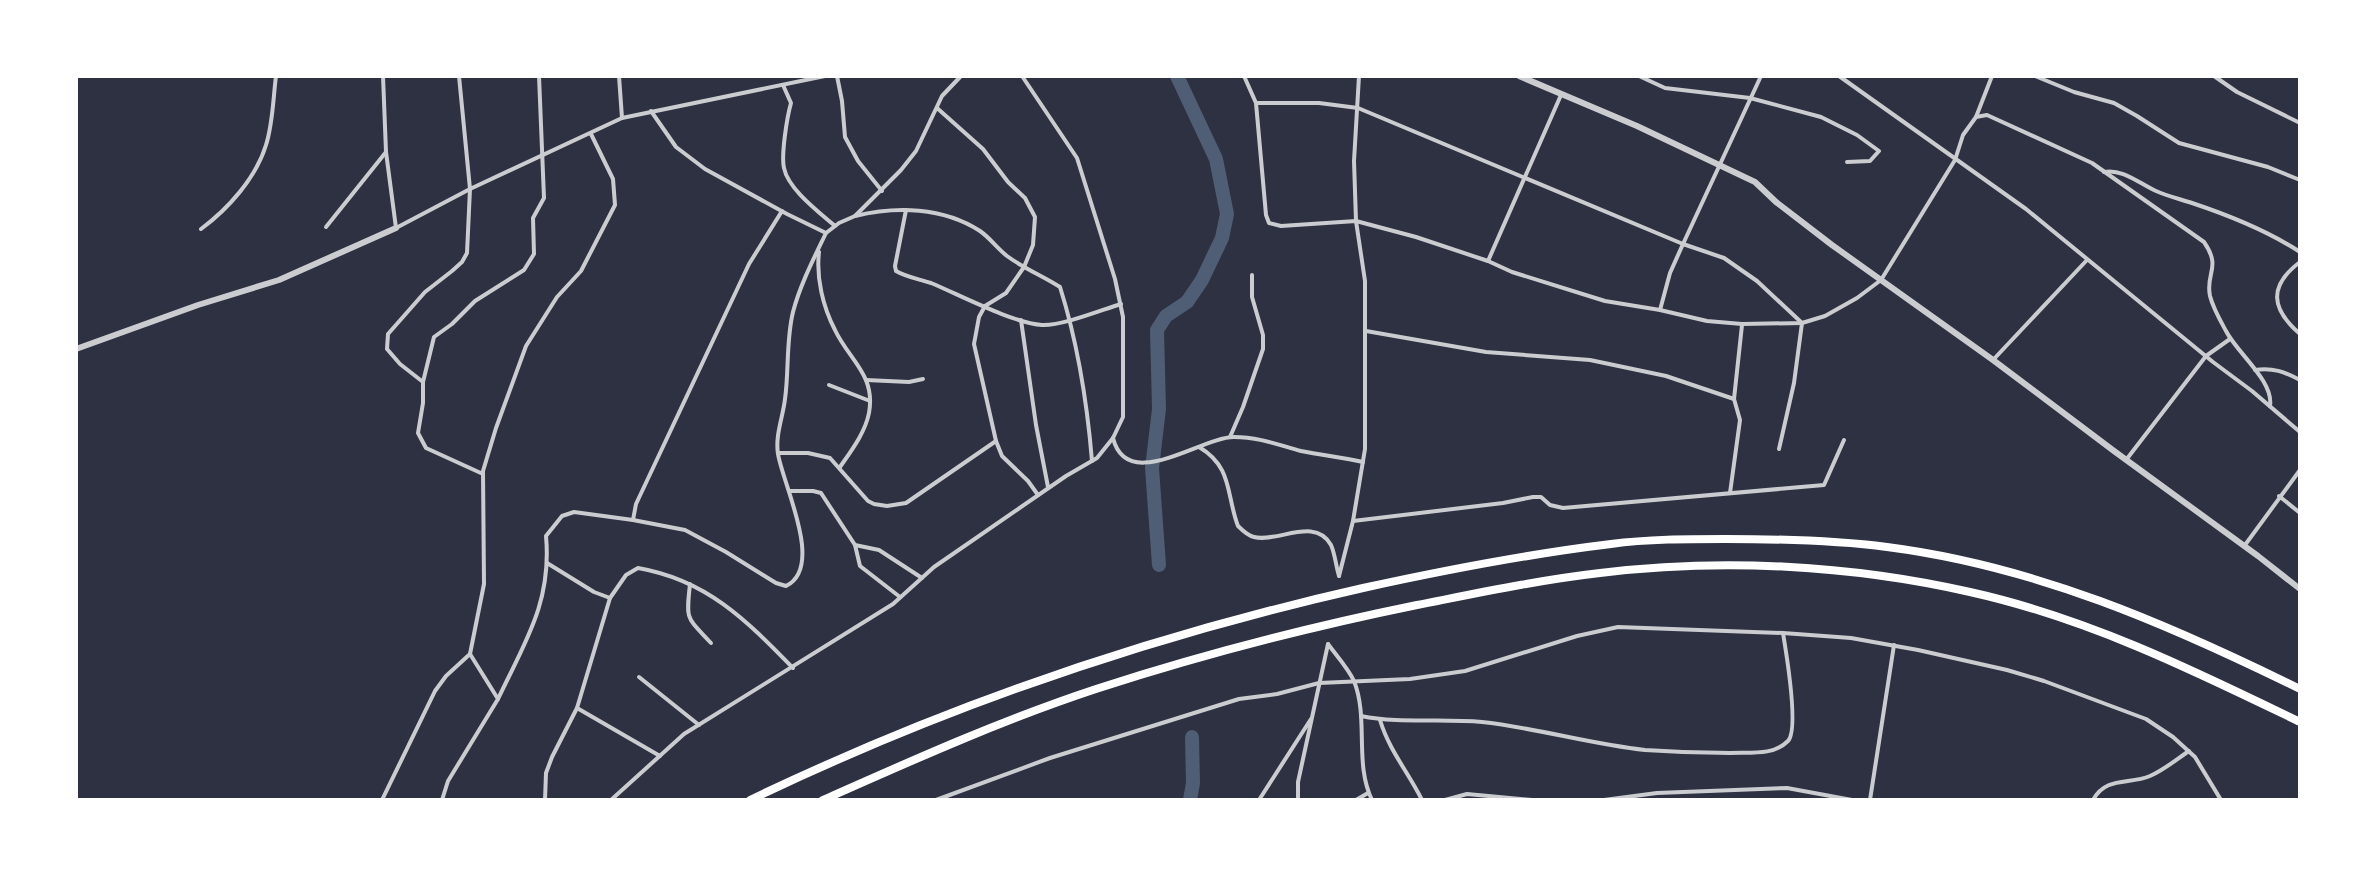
<svg xmlns="http://www.w3.org/2000/svg" width="2376" height="876" viewBox="0 0 2376 876" font-family="Poppins,sans-serif">
  <style>
    .lines { fill: none; stroke-linecap: round; stroke-linejoin: round }
    .river { stroke: #4f5d75; stroke-width: 14 }
    .minor { stroke: #caccd0; stroke-width: 4 }
    .tertiary { stroke: #caccd0; stroke-width: 6 }
    .motorway { stroke: #fff; stroke-width: 8 }
  </style>
  <rect width="100%" height="100%" fill="#2d3142"/>
  <g class="lines">
    <g class="river">
      <polyline points="1159,565 1152,468 1159,409 1157,330 1166,316 1187,302 1202,280 1222,238 1227,214 1216,159 1177,76"/>
      <polyline points="1190,800 1193,783 1192,737"/>
    </g>
    <g class="minor">
      <polyline points="383,76 386,152 396,228 470,189 622,118 825,76"/>
      <polyline points="619,76 622,118"/>
      <polyline points="837,76 842,101 845,137 858,161 882,191"/>
      <path d="M1244,76L1256,103L1266,215L1269,223L1281,226L1356,221L1416,237L1488,261L1512,272L1605,301L1660,310L1707,321L1742,324L1802,323L1825,316L1857,298L1881,280L1955,160L1963,135L1976,117L1987,115L2092,163L2204,242C2222,268 2205,273 2210,296C2213,308 2220,320 2226,331C2237,353 2274,381 2270,406"/>
      <polyline points="1639,76 1665,88 1750,98 1821,117 1857,135 1879,151 1870,161 1847,162"/>
      <polyline points="1839,76 2026,209 2213,362 2252,391 2300,432"/>
      <polyline points="2035,76 2074,92 2114,103 2137,116 2179,143 2268,167 2300,180"/>
      <polyline points="2214,76 2237,92 2300,123"/>
      <path d="M783,85L791,103C787,117 781,155 784,168C788,189 819,212 835,226"/>
      <polyline points="1256,103 1319,103 1358,108 1683,244 1724,258 1757,281 1802,323 1794,383 1779,449"/>
      <polyline points="937,108 983,149 1008,182 1025,198 1035,217 1033,245 1024,267 1006,293 985,306 979,317 974,344 996,441 1002,456 1028,481 1038,495"/>
      <polyline points="1976,117 1992,76"/>
      <path d="M2104,172C2122,168 2140,184 2156,191C2167,196 2180,199 2192,203C2228,215 2268,231 2300,252"/>
      <path d="M906,210L895,266L896,271C906,277 919,279 931,283C960,295 1013,323 1042,325C1062,326 1101,310 1121,304"/>
      <path d="M855,216C896,206 943,207 980,231C990,238 997,248 1007,256C1023,268 1043,276 1060,287C1078,344 1087,401 1092,461"/>
      <polyline points="326,227 386,152"/>
      <path d="M201,229C228,209 256,178 266,145C273,123 273,99 276,76"/>
      <polyline points="826,233 839,223 855,216 901,170 916,151 942,96 961,76"/>
      <path d="M819,252C816,278 823,307 835,330C849,360 876,375 869,413C865,433 851,451 840,467"/>
      <polyline points="1488,261 1561,95"/>
      <path d="M2300,262C2268,286 2271,309 2300,334"/>
      <polyline points="1660,310 1670,273 1683,244 1761,76"/>
      <polyline points="1021,320 1036,425 1048,487"/>
      <polyline points="1366,331 1486,352 1590,360 1666,376 1734,399"/>
      <polyline points="1993,360 2087,260"/>
      <path d="M2255,370C2272,367 2285,372 2300,380"/>
      <polyline points="866,380 909,382 923,379"/>
      <polyline points="423,382 400,364 387,349 388,334 425,292 452,271 462,262 467,253 470,189 459,76"/>
      <polyline points="829,385 870,401"/>
      <polyline points="1230,437 1243,407 1263,349 1263,335 1252,297 1252,275"/>
      <path d="M1113,438C1127,494 1201,437 1234,437C1258,437 1279,445 1301,451C1322,455 1343,458 1363,462"/>
      <path d="M1199,447C1233,467 1226,495 1238,526C1242,530 1249,536 1254,537C1278,543 1315,516 1331,545C1335,554 1336,566 1339,576"/>
      <polyline points="779,453 808,453 830,458 868,501 874,504 887,506 906,503 996,441"/>
      <polyline points="2126,460 2206,356 2230,339"/>
      <polyline points="483,474 426,448 418,433 423,403 423,382 434,337 452,324 475,301 524,270 534,254 533,218 544,198 539,76"/>
      <polyline points="790,491 813,491 821,493 855,545 879,550 922,578"/>
      <polyline points="1730,493 1740,420 1734,399 1742,325"/>
      <polyline points="2279,496 2300,513"/>
      <polyline points="633,520 636,504 749,264 782,211"/>
      <polyline points="1353,521 1503,503 1533,497 1541,497 1550,505 1563,508 1824,485 1844,440"/>
      <polyline points="855,545 860,566 900,597"/>
      <polyline points="2245,545 2300,470"/>
      <polyline points="547,563 594,592 610,598"/>
      <polyline points="1339,576 1353,521 1365,449 1365,281 1356,221 1354,161 1359,76"/>
      <path d="M690,584C686,621 686,616 711,643"/>
      <path d="M1328,644C1336,655 1348,668 1354,681C1369,719 1354,763 1372,800"/>
      <polyline points="639,677 699,725"/>
      <path d="M498,699C525,642 552,602 546,536L562,516L574,512L633,520L685,530L726,552L776,583L786,586C825,567 783,485 778,454C775,435 783,417 785,399C789,371 786,340 793,312C800,285 814,258 826,233L787,214L705,169L676,147L651,111"/>
      <polyline points="577,708 660,756"/>
      <path d="M1361,716C1400,724 1442,718 1482,722C1537,728 1590,744 1645,750C1673,752 1702,753 1730,753C1750,752 1773,756 1788,741C1799,729 1786,651 1783,633"/>
      <path d="M1380,720C1389,750 1408,772 1422,800"/>
      <polyline points="382,800 435,691 446,676 470,654"/>
      <polyline points="442,800 448,781 498,699 470,654 484,584 483,471 496,428 526,346 557,297 581,271 615,205 613,179 591,134"/>
      <path d="M545,800L546,773L552,757L577,708L610,598L626,575L638,568C707,580 746,620 793,668"/>
      <polyline points="611,800 684,734 893,604 934,567 1066,476 1097,458 1113,438 1123,417 1123,317 1115,279 1077,158 1022,76"/>
      <polyline points="936,800 1050,758 1239,699 1277,694 1319,683 1410,679 1465,671 1577,636 1618,627 1783,633 1851,638 1918,650 2007,670 2044,681 2146,719 2173,737 2195,757 2221,800"/>
      <polyline points="1259,800 1311,719"/>
      <polyline points="1298,800 1298,782 1328,644"/>
      <polyline points="1356,800 1368,793"/>
      <polyline points="1445,800 1467,794 1532,800"/>
      <polyline points="1604,800 1657,793 1787,788 1852,800"/>
      <polyline points="1870,800 1894,645"/>
      <path d="M2093,800C2106,776 2129,785 2150,776C2164,770 2177,759 2189,751"/>
    </g>
    <g class="tertiary">
      <polyline points="1519,76 1637,126 1755,182 1776,202 1832,245 1993,360 2114,451 2258,556 2300,589"/>
      <polyline points="76,349 198,305 279,280 396,228"/>
    </g>
    <g class="motorway">
      <path d="M750,800C946,706 1150,636 1363,588C1445,570 1528,554 1611,544C1648,539 1687,539 1725,539C1779,539 1833,540 1887,547C2035,566 2168,624 2300,689"/>
      <path d="M823,800C913,760 1002,720 1096,689C1201,655 1309,627 1417,605C1478,593 1539,580 1600,573C1722,558 1851,565 1970,592C2087,618 2193,670 2300,722"/>
    </g>
  </g>
  <rect width="2376" height="876" fill="none" stroke="#ffffff" stroke-width="156"/>
</svg>
